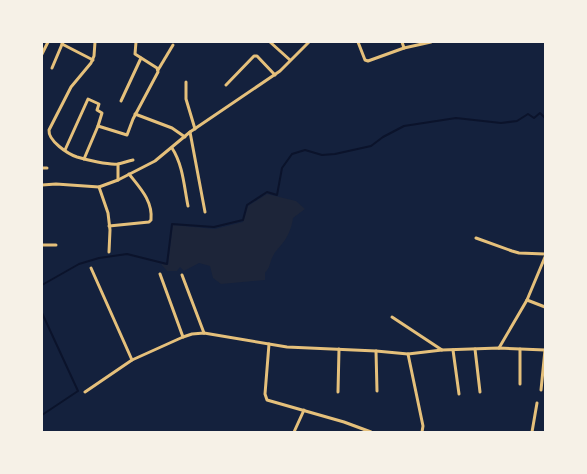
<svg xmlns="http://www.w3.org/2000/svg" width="587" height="474" viewBox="0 0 587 474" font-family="Raleway,sans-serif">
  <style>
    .green { fill: #1d2539 }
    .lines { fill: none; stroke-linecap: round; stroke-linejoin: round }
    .stream { stroke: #0b132b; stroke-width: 2 }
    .minor { stroke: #e5c07b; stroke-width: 3 }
  </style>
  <rect width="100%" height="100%" fill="#14213d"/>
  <path class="green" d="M267,194L296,201L305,209L293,218C292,227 288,237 282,244C279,248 275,251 273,256C269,264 271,266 265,273V280L221,284L213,278L210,266L199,263L184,271L180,267L177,271H167L161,264L168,265L173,225L215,229L243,222L248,206Z"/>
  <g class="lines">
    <g class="stream">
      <polyline points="42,285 79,264 99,258 127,254 167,264 172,224 214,227 243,220 247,205 267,192 277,195 282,168 292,154 305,150 322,155 335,154 371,146 383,137 404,126 456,118 501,123 517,121 528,114 534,118 540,113 545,118"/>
      <polyline points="42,313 78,391 42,415"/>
    </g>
    <g class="minor">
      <path d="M95,42L94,56L91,63L71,87L49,130C48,141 68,154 77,157C87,160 108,165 118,164C123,163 128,161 133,160"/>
      <polyline points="270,42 290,60"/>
      <polyline points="358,42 365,60 368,61 404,48 431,42"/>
      <polyline points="402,42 404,48"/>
      <polyline points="62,44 93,60"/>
      <polyline points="42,54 48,42"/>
      <polyline points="52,68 63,42"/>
      <polyline points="158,70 173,45"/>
      <polyline points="186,82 186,99 195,129"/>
      <polyline points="226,85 254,56 257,56 275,75"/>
      <polyline points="121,101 141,58"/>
      <polyline points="135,114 172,128 185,137"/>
      <polyline points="190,132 205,212"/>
      <path d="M172,148C183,165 184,186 188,206"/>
      <polyline points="65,150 88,99 99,104 97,110 102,113 98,126"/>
      <polyline points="84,159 98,126 127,135 133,119 158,72 157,68 135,54 136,42"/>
      <polyline points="118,164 118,180"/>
      <polyline points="42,168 47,168"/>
      <polyline points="42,185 56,184 99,187 118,180 155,161 190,132 280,71 309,42"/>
      <polyline points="99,187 108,213 110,230 109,252"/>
      <path d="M109,226L149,222L151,220C153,201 140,188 129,174"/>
      <polyline points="476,238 512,251 519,253 545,254"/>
      <polyline points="42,245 56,245"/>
      <polyline points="91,268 132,360"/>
      <polyline points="160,274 183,337"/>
      <polyline points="182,275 204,333"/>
      <polyline points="527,300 545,307"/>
      <polyline points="392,317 442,350"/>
      <polyline points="269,344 265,394 267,400 344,422 371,432"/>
      <polyline points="499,348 527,300 545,257"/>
      <polyline points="475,349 480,392"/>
      <polyline points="453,350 459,394"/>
      <polyline points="376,351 377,391"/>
      <polyline points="408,354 423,426 422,432"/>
      <polyline points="520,384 520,349"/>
      <polyline points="541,390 545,350"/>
      <polyline points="85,392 132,360 183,337 192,334 204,333 287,347 376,351 408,354 442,350 499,348 545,350"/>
      <polyline points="338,392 339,349"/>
      <polyline points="294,432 304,410"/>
      <polyline points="532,432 537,403"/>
    </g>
  </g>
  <rect width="587" height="474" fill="none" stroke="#f6f1e7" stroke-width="86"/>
</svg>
